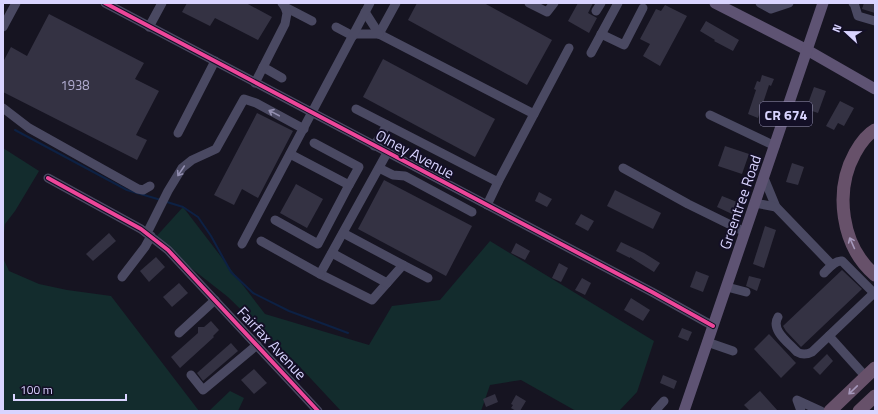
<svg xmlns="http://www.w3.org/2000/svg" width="878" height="414" viewBox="0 0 878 414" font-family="'Titillium Web',sans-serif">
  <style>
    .green { fill: #132c2d }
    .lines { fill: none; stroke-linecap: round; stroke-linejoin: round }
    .stream { stroke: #0d2144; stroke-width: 2 }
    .building { fill: #343243 }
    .minor { stroke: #4a4962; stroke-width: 9 }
    .major { stroke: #5e5373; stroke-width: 11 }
    .highway { stroke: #67516a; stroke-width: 13 }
    .cycleway-casing { stroke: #130f26; stroke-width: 6 }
    .cycleway { stroke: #ed469a; stroke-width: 4 }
    .oneway { stroke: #928eb0 }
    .oneway2 { stroke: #a699bc }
    .labels { text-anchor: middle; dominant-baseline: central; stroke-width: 4; stroke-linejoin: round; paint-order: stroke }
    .number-label { font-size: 13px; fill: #b0acd0 }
    .shield { fill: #130f26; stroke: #9e99be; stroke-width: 1 }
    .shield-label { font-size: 14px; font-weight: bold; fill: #d9d4ff }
    .street-label { font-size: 15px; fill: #d9d4ff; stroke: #130f26 }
  </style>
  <rect width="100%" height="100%" fill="#161421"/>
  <g class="green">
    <polygon points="3,148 39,171 15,211 5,224 3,242"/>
    <polygon points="183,207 265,314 369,345 392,306 440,300 490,241 654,341 637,392 619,411 576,411 521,380 490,385 481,411 341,411 299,366 228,297 154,239"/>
    <polygon points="3,258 9,271 39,284 67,290 111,296 199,411 3,411"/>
    <polygon points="230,391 244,398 238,411 209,411"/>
  </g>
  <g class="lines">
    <g class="stream">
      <polyline points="15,130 127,190 161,200"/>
      <polyline points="167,202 183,207 198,217 211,236 231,272 253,293 289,311 348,333"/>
    </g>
  </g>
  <g class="building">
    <polygon points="187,3 246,3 272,17 258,40 215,18 210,26 182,12"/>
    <polygon points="417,3 484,3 552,40 527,85 408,20"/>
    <polygon points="578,3 593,3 588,13 597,18 589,33 568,21"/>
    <polygon points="864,3 875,3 875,13 862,9"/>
    <polygon points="665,5 687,16 660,66 643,56 650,44 640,39 656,9 661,11"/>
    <polygon points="49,14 144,63 135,79 159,91 136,135 147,140 137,160 3,92 3,62 11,47 27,56"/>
    <polygon points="706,21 739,40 733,51 714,41 715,40 700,31"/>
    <polygon points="383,59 495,119 475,157 363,97"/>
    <polygon points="762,75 774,79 771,86 769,85 758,118 748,114 756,90 754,89 757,81 760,82"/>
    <polygon points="814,87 826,91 818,113 806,109"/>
    <polygon points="840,101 854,108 844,126 838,123 834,130 826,126"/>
    <polygon points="257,113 293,131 258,198 242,189 234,205 214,195"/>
    <polygon points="725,146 749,154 742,174 718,166"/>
    <polygon points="792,163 804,167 798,185 786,182"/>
    <polygon points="384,180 472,226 446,276 358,229"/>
    <polygon points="296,184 323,199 307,228 280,213"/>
    <polygon points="615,190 661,213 653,229 607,206"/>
    <polygon points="539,192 552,199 547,207 535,201"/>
    <polygon points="722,196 737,202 732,214 717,207"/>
    <polygon points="581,214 594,221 588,231 575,224"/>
    <polygon points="765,226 776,230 764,268 753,264"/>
    <polygon points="109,233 116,241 93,261 86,254"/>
    <polygon points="621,242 644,253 660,263 654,272 630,257 630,258 616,251"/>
    <polygon points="516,243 530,251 525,260 511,253"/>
    <polygon points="156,257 165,267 149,282 140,271"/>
    <polygon points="559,263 568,268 561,282 552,278"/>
    <polygon points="842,270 862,289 801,347 786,331 783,326"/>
    <polygon points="696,271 709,276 703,292 690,287"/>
    <polygon points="749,276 761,279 757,291 746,286"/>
    <polygon points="582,278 591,283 585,295 575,290"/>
    <polygon points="179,283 188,293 172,307 163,297"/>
    <polygon points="631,298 650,310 643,321 624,310"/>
    <polygon points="211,321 219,330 213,336 214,337 180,368 171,357 198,333 198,327 204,327"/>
    <polygon points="682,328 692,332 688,341 678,337"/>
    <polygon points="769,334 796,363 781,378 754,349"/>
    <polygon points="231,343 238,351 203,381 197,373"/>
    <polygon points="827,354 833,361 820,375 813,368"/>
    <polygon points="254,369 267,383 254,394 241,380"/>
    <polygon points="663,375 677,381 674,389 660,383"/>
    <polygon points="760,391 778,411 750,411 744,405"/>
    <polygon points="495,394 498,402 486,407 483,399"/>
    <polygon points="516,395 526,401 520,411 516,411 511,408 513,405 511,404"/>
  </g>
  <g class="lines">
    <g class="minor">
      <polyline points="105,3 652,292 713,326"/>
      <polyline points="396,3 379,34 534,114"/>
      <polyline points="529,3 547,12 554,3"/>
      <polyline points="760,3 771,9 789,3"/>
      <polyline points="853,3 854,3 858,16 875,21"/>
      <polyline points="285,7 312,21"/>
      <polyline points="596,11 601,3"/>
      <polyline points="365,12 379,34"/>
      <polyline points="3,27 16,3"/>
      <polyline points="149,27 162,3"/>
      <polyline points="336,27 353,36"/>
      <polyline points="354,34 379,34"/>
      <polyline points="601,34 624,45 643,8"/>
      <polyline points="591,53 618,3"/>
      <polyline points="263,67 282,78"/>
      <polyline points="255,83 285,24 287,13 285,7 282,3"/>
      <polyline points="3,108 29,128 138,189 143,190 150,186"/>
      <polyline points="356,109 498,182 569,48"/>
      <polyline points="710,115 775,146"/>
      <polyline points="178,133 215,61"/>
      <polyline points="314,143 359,167 349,185"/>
      <polyline points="374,146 387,125"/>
      <polyline points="387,153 320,274 372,300 403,265 428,278"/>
      <polyline points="379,168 393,175 405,176 472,212"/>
      <polyline points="623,168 688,204 745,232"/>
      <polyline points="48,178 141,229 168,250 318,411"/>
      <polyline points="764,178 776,207 832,265"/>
      <polyline points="755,203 776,207"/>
      <polyline points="487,205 498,182"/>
      <polyline points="275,220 318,244 349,185 290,154"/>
      <polyline points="147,233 168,191 182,168 192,160 216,149 244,99 256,103 304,129"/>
      <polyline points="343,233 403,265"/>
      <polyline points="261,241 320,274"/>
      <polyline points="242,244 370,3"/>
      <polyline points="332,253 387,283"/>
      <path d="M824,273C829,268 835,260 842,261L875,294"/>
      <polyline points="122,277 145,247 151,236"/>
      <polyline points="727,287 746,292"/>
      <path d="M778,317C770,330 789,343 797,352C802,355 806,355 812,352L874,293"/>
      <polyline points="179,333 215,300"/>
      <polyline points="829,336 866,377"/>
      <polyline points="707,342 733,351"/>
      <polyline points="191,375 203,390 257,345"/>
      <polyline points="655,411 664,401"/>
      <polyline points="801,411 797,400 821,411"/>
    </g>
    <g class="major">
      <polyline points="715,3 807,50 875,89"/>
      <polyline points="684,411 823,3"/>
    </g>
    <g class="highway">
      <path d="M875,130C866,135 860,144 855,153C834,191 841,246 875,275"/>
      <polyline points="830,411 875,368"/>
      <polyline points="859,411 875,396"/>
    </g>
    <g class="cycleway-casing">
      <g id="cycleway">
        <polyline points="105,3 652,292 713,326"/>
        <polyline points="48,178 141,229 168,250 318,411"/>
      </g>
    </g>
    <use href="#cycleway" class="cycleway"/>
  </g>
  <defs><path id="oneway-shaft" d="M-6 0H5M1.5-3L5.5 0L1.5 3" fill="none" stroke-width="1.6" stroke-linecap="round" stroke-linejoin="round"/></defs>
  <g class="oneway">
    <use href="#oneway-shaft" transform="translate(274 113) rotate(-152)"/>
    <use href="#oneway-shaft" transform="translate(181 171) rotate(124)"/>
  </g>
  <g class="oneway2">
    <use href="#oneway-shaft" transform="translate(852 243) rotate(-114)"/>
    <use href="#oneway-shaft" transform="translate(853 390) rotate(136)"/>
  </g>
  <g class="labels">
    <g class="number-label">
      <text x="75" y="85">1938</text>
    </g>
    <rect class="shield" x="760" y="102" width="52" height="24" rx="3"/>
    <g class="shield-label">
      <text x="786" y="114">CR 674</text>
    </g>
    <g class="street-label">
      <text transform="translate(415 154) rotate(28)">Olney Avenue</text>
      <text transform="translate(740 202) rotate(-71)">Greentree Road</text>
      <text transform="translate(272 343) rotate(47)">Fairfax Avenue</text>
    </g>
  </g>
  <rect width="878" height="414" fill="none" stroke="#d9d4ff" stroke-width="8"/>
  <g transform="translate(846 32) rotate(292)" stroke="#130f26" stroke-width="3" paint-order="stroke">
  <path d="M0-3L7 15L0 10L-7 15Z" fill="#d9d4ff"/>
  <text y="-6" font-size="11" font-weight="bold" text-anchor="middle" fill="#d9d4ff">N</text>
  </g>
  <path d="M14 394v6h112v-6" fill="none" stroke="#d9d4ff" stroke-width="2"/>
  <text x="20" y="394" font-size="12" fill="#d9d4ff" stroke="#130f26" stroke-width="3" paint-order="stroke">100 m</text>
</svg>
